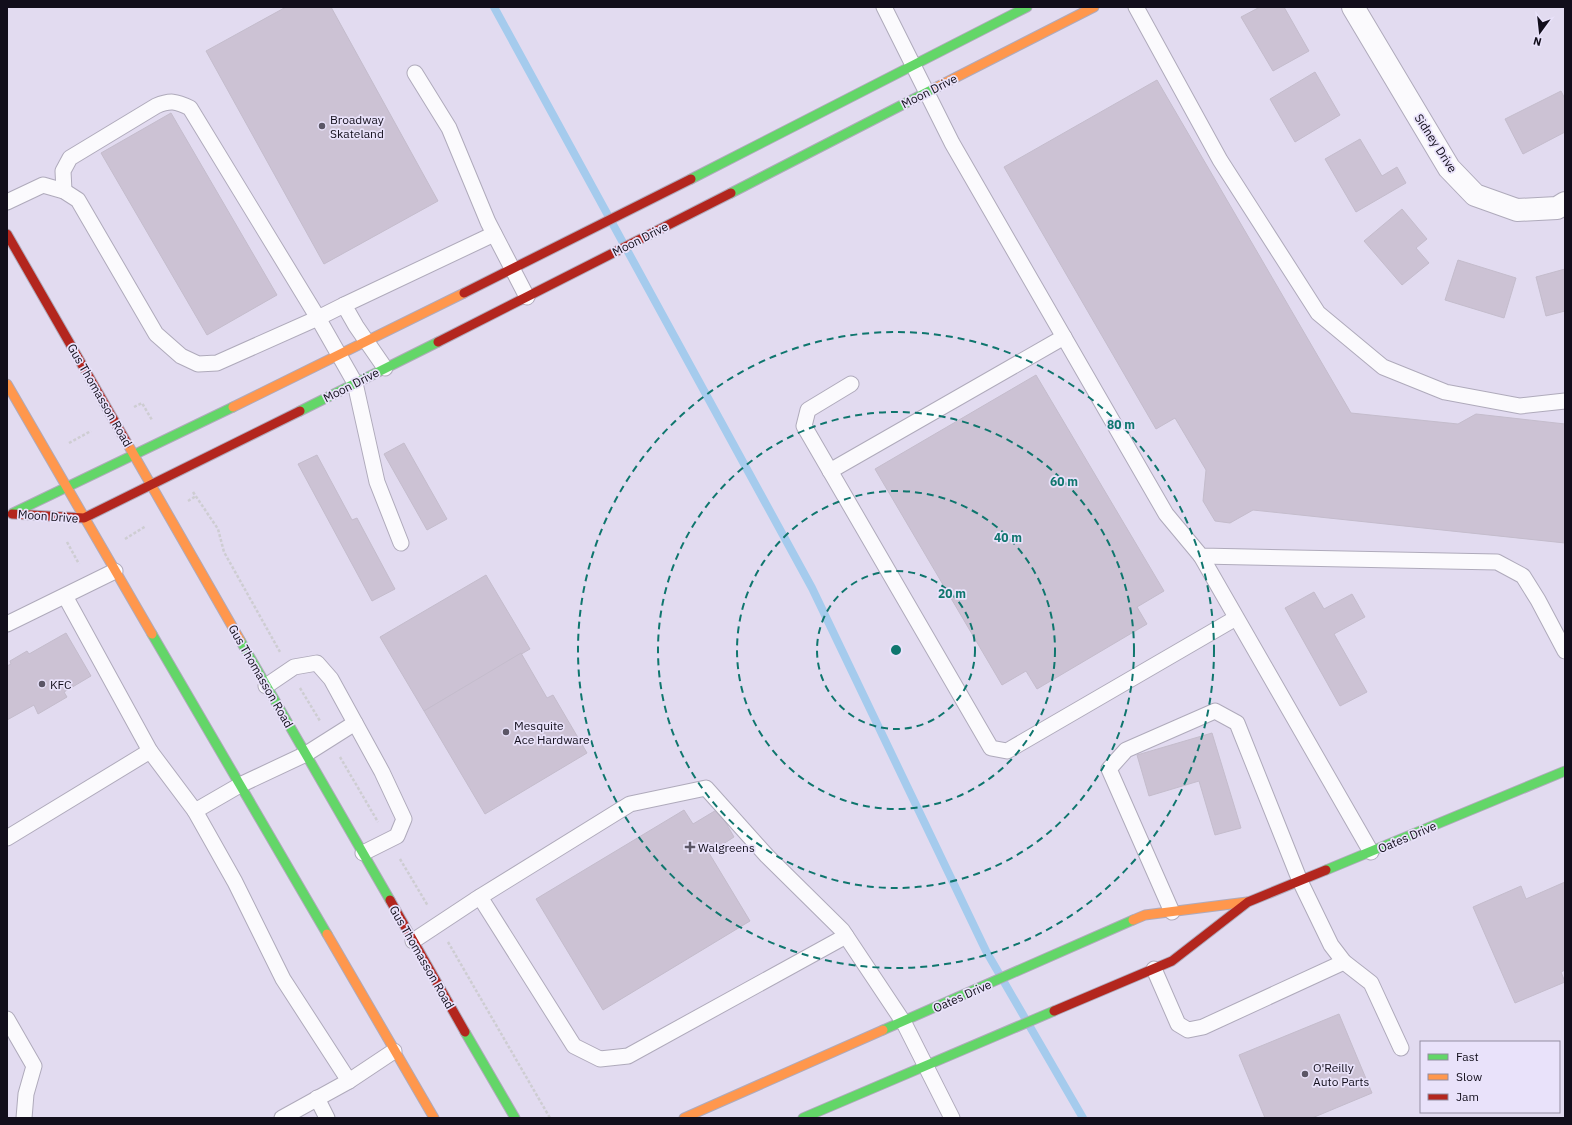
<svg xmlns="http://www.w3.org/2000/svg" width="1572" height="1125" viewBox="0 0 1572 1125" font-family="'IBM Plex Sans',sans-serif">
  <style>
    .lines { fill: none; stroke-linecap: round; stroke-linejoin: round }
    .stream { stroke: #a5cbed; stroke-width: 8 }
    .building { fill: #ccc2d4; stroke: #c4bccc }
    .lane-casing { stroke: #afaabb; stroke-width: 17 }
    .street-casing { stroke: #afaabb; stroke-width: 24 }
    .fast-casing { stroke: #afaabb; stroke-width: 11 }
    .slow-casing { stroke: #afaabb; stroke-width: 11 }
    .jam-casing { stroke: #afaabb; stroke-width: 11 }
    .path { stroke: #cecdd2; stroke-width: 2.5; stroke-dasharray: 3 2; stroke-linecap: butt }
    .lane { stroke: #fbfafd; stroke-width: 15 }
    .street { stroke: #fbfafd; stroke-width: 22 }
    .fast { stroke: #63d668; stroke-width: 9 }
    .slow { stroke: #ff974d; stroke-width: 9 }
    .jam { stroke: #b3261e; stroke-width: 9 }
    .ring { fill: none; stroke: #0f766e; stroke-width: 2; stroke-dasharray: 7 5 }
    .poi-dot { fill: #5b5666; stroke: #e9e2fa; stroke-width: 1.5 }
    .labels { text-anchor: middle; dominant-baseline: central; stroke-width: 3.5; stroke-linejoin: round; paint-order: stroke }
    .street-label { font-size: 12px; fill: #120e1b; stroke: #e9e2fa }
    .poi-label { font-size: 12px; fill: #120e1b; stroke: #e9e2fa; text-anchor: start }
    .centre { fill: #0f766e; stroke: #e9e2fa; stroke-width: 2 }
    .ring-label { font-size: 12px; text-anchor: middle; font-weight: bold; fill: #0f766e; stroke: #e9e2fa; stroke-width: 3.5; stroke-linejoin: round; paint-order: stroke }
  </style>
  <rect width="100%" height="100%" fill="#e2dbf0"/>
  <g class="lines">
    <polyline class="stream" points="494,7 812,588 986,951 1083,1118"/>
  </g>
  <g class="building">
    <polygon points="286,7 331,7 438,201 324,264 206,51"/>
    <polygon points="1260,7 1284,7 1309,51 1273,71 1241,17"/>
    <polygon points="1315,72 1340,115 1295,142 1270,99"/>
    <polygon points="1157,80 1351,413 1458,424 1476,414 1565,424 1565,543 1253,510 1230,523 1215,521 1203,501 1206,470 1175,418 1156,429 1004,167"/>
    <polygon points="1561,91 1565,99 1565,132 1523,154 1505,119"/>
    <polygon points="171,113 277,295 207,335 101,153"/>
    <polygon points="1360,139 1382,176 1397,167 1406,183 1356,212 1325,159"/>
    <polygon points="1402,209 1427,239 1416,248 1429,263 1402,285 1364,241"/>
    <polygon points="1458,260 1516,278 1504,318 1445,300"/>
    <polygon points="1565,269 1565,311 1546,316 1536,277"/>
    <polygon points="1036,375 1164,591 1137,607 1147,624 1037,689 1026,671 1002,685 875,469"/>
    <polygon points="404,443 447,519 427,530 384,454"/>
    <polygon points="317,455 352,520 357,518 395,589 372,601 298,464"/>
    <polygon points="486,575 530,649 424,711 380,637"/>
    <polygon points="1314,592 1324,609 1352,594 1365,617 1334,634 1367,692 1340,706 1285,608"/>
    <polygon points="66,633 91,676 64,692 67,697 38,714 34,705 7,720 7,666 11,664 10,661 27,651 29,654"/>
    <polygon points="521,653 547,698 553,695 587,753 485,814 424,711"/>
    <polygon points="1212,733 1241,828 1215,835 1199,781 1149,796 1137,755"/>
    <polygon points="718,809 734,837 709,853 750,921 603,1010 536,899 684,810 693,824"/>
    <polygon points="1565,882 1565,970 1561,972 1565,982 1515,1003 1473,907 1521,886 1526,899"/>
    <polygon points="1339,1014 1372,1093 1312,1118 1265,1118 1239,1055"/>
  </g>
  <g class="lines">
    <g class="lane-casing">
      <g id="lane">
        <polyline points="884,7 952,143 1166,514 1201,556 1497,562 1523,576 1538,600 1565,651"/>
        <polyline points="1136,7 1220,160 1318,313 1383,367 1445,392 1520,406 1565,401"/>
        <polyline points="415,73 449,128 488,222 527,297"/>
        <path d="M64,191L63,171L70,158L156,106C170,100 176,101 190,108L318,318L344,305"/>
        <polyline points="7,202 43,185 64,191 78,200 156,334 181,356 198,364 217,363 318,318 355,383 377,482 401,543"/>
        <polyline points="385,368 356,326 344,305 494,234"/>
        <polyline points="851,384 808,410 804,426 991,748 1007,751 1236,618"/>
        <polyline points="830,471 1064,337"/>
        <polyline points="1201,556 1371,852"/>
        <polyline points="65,596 150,751 195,811 240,785 306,754 355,723"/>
        <polyline points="7,624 115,571"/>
        <polyline points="266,686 294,667 317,663 331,679 382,772 404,819 397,836 363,853"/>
        <polyline points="195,811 235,882 283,979 349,1081"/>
        <polyline points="7,838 150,751"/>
        <polyline points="480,897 574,1046 600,1059 628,1056 846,936"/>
        <polyline points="1172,912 1109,769 1126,750 1215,711 1237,723 1300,881 1331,945 1344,962 1371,983 1401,1048"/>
        <polyline points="413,941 475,900 630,804 706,788 767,856 842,930 904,1023 952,1118"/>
        <polyline points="1154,969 1178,1024 1188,1030 1203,1027 1344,962"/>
        <polyline points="7,1019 34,1066 26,1094 24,1118"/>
        <polyline points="317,1098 327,1118"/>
        <polyline points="282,1118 349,1081 394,1051"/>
      </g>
    </g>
    <g class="street-casing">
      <polyline id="street" points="1353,7 1449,168 1475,195 1517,210 1557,208 1565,203"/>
    </g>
    <g class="fast-casing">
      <g id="fast">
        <polyline points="691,179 1027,7"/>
        <polyline points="731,193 937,87"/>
        <polyline points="300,411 438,342"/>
        <polyline points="13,513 233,407"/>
        <polyline points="152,634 327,934"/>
        <polyline points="240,640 390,900"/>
        <polyline points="1326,870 1565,771"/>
        <polyline points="883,1030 1133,920"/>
        <polyline points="465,1032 515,1118"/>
        <polyline points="803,1118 1054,1011"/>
      </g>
    </g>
    <g class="slow-casing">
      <g id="slow">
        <polyline points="937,87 1094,7"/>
        <polyline points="7,384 152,634"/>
        <polyline points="233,407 464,293"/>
        <polyline points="127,443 240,640"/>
        <polyline points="1133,920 1145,915 1247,902"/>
        <polyline points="327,934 434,1118"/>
        <polyline points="684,1118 883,1030"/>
      </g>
    </g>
    <g class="jam-casing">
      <g id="jam">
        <polyline points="7,234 127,443"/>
        <polyline points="464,293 691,179"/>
        <polyline points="438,342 731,193"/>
        <polyline points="12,514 84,518 300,411"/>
        <polyline points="390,900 465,1032"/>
        <polyline points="1054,1011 1172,961 1248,902 1326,870"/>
      </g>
    </g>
    <g class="path">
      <polyline points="134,407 142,403 152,420"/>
      <polyline points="69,443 91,431"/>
      <polyline points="193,492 218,529 224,552 280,652"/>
      <polyline points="188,501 196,496"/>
      <polyline points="125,539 146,526"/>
      <polyline points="67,542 79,564"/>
      <polyline points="300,688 320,721"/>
      <polyline points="340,757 378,822"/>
      <polyline points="400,859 428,906"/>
      <polyline points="448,942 550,1118"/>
    </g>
    <use href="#lane" class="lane"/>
    <use href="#street" class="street"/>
    <use href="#fast" class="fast"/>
    <use href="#slow" class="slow"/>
    <use href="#jam" class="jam"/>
  </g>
  <g class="ring">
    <circle cx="896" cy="650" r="79"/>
    <circle cx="896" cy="650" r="159"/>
    <circle cx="896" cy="650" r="238"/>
    <circle cx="896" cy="650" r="318"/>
  </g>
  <g class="poi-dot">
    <circle cx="322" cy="126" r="4"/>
    <circle cx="42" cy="684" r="4"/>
    <circle cx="506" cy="732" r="4"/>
    <path d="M688 841h4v4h4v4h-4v4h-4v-4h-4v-4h4z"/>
    <circle cx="1305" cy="1074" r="4"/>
  </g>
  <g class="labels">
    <g class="street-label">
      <text transform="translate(929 91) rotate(-27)">Moon Drive</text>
      <text transform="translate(1436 143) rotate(57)">Sidney Drive</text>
      <text transform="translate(640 239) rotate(-27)">Moon Drive</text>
      <text transform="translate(351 385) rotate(-27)">Moon Drive</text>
      <text transform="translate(100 395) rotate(60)">Gus Thomasson Road</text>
      <text transform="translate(48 516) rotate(4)">Moon Drive</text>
      <text transform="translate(261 676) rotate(60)">Gus Thomasson Road</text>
      <text transform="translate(1407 837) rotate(-23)">Oates Drive</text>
      <text transform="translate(422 957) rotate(60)">Gus Thomasson Road</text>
      <text transform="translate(962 996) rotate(-24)">Oates Drive</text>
    </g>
    <g class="poi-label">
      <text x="330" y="119">Broadway<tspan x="330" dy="14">Skateland</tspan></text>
      <text x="50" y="684">KFC</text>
      <text x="514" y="725">Mesquite<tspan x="514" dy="14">Ace Hardware</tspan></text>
      <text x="698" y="847">Walgreens</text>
      <text x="1313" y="1067">O'Reilly<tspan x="1313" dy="14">Auto Parts</tspan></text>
    </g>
  </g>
  <circle cx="896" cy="650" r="6" class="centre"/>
  <g class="ring-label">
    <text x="1121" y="429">80 m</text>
    <text x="1064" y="486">60 m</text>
    <text x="1008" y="542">40 m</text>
    <text x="952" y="598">20 m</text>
  </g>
  <rect width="1572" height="1125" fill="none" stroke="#120e1b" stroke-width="16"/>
  <rect x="1420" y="1041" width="140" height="72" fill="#e9e2fa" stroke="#938da1"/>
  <rect x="1428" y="1054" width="20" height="6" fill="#63d668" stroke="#938da1"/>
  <text x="1456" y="1061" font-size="12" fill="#120e1b">Fast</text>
  <rect x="1428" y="1074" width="20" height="6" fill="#ff974d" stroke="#938da1"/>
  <text x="1456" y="1081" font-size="12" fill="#120e1b">Slow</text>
  <rect x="1428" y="1094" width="20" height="6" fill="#b3261e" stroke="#938da1"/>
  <text x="1456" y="1101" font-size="12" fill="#120e1b">Jam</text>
  <g transform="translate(1540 32) rotate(195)" stroke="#e9e2fa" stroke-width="3" paint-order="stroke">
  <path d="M0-3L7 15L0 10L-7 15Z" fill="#120e1b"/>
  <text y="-6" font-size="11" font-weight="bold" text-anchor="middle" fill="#120e1b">N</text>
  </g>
</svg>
